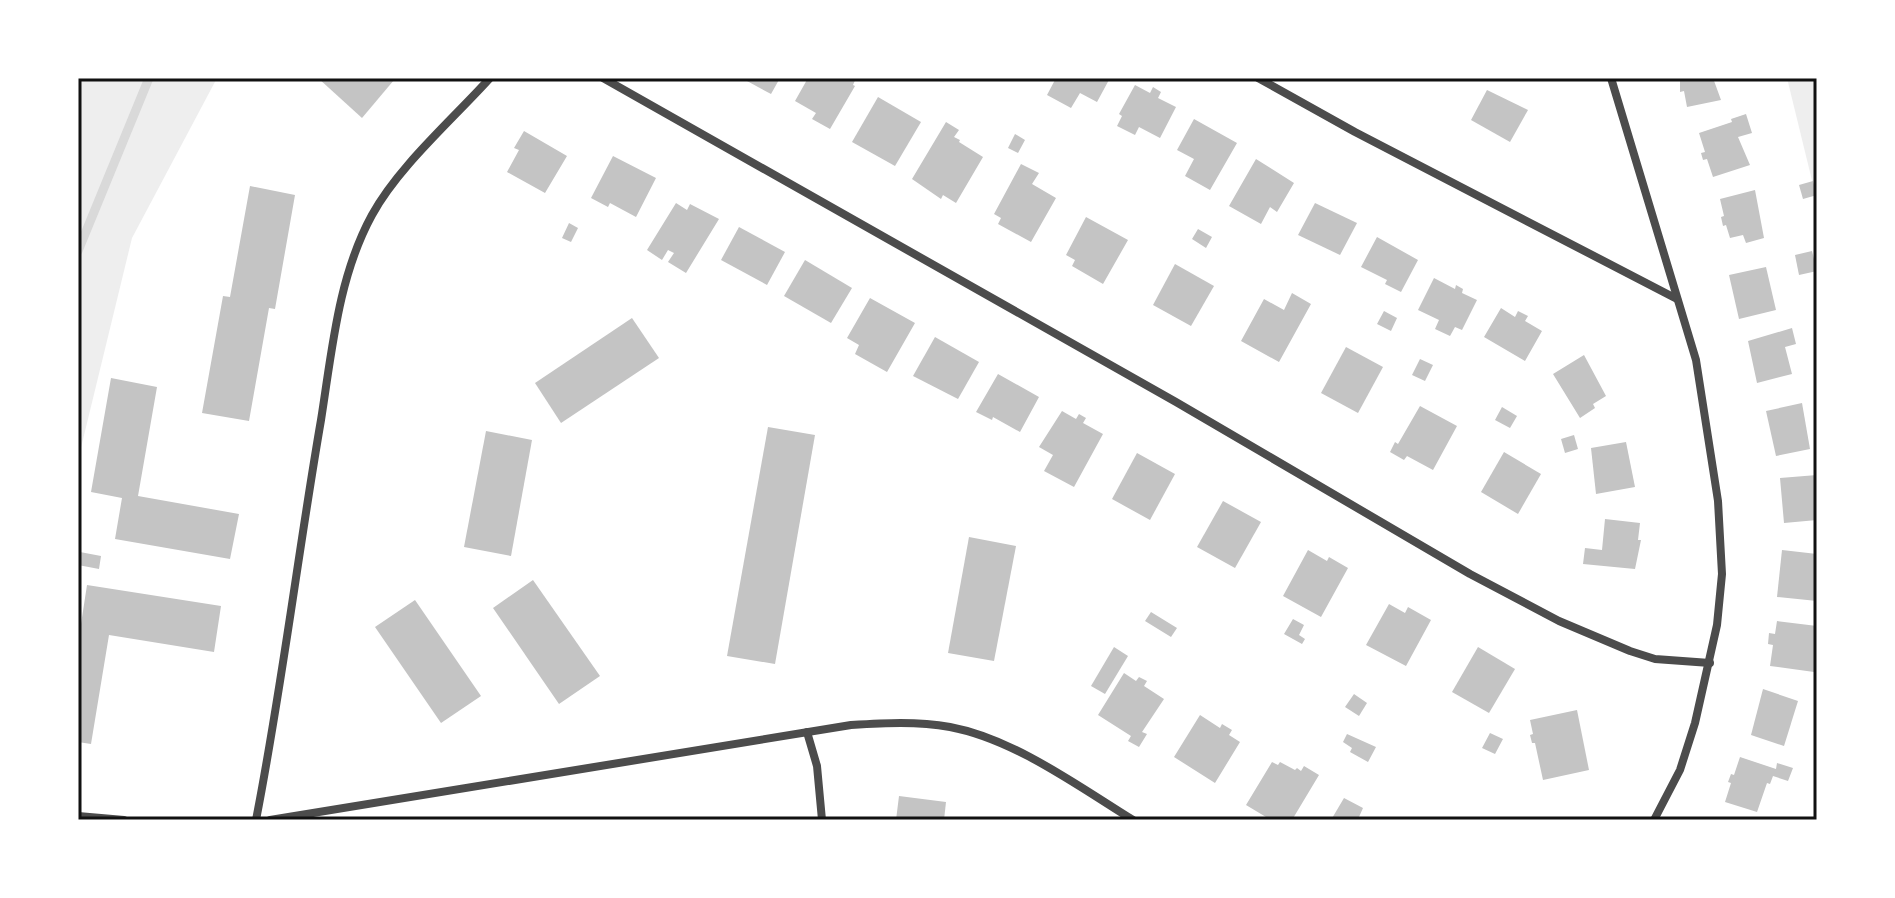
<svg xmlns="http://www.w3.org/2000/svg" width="1895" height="898" viewBox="0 0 1895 898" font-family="'Titillium Web',sans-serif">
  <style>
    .green { fill: #eee }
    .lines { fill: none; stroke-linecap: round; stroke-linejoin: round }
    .stream { stroke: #d9d9d9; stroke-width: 9 }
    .building { fill: #c4c4c4 }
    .minor { stroke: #4c4c4c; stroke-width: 8 }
    .neatline { fill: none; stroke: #111; stroke-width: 3 }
  </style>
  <rect width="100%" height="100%" fill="#fff"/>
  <g class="green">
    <polygon points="78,78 217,78 132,238 78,460"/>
    <polygon points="1787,78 1817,78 1817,201"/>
  </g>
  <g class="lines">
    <polyline class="stream" points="78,251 149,78"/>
  </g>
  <g class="building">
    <polygon points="318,78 392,78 394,80 362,118"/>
    <polygon points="748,78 780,78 771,94 747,81"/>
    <polygon points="808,78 856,78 853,85 855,86 830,129 812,119 816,113 795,101"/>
    <polygon points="1056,78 1110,78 1097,102 1080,93 1071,108 1047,95"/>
    <polygon points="1680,78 1713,78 1721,100 1687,107 1684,91 1680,92"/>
    <polygon points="1135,85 1150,93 1153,87 1161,92 1158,98 1176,107 1160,138 1139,127 1135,135 1117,126 1122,116 1119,114"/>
    <polygon points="1487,90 1528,110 1510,142 1471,120"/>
    <polygon points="878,97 921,122 895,166 852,142"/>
    <polygon points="1746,114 1752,133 1738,137 1750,165 1713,177 1707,159 1703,160 1701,153 1705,152 1699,133 1732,122 1731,119"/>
    <polygon points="1194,119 1237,143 1210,190 1185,176 1194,159 1177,150"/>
    <polygon points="946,122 959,130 954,137 960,140 959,142 983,157 956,203 943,195 941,199 912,179"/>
    <polygon points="524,131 567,156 545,193 507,172 519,150 514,148"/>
    <polygon points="1015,134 1025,140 1018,153 1008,148"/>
    <polygon points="613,156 656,178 636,217 610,203 608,207 591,198"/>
    <polygon points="1256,159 1294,183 1277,212 1270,207 1261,224 1229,206"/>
    <polygon points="1021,164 1039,173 1032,184 1056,198 1031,242 998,224 1001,218 994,214"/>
    <polygon points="1813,181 1817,195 1803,199 1799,185"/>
    <polygon points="250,186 295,195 275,309 269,308 249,421 202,413 223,296 230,297"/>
    <polygon points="1755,190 1764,238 1746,243 1743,235 1730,238 1726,225 1723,226 1721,217 1724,216 1720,199"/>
    <polygon points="676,203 687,210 690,204 719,219 686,273 668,262 674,253 668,250 662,260 647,250"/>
    <polygon points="1315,203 1357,223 1340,255 1298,235"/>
    <polygon points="1086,217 1128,240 1103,284 1072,266 1075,260 1066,255"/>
    <polygon points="569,223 578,228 571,242 562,238"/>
    <polygon points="739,227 785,252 767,285 721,260"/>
    <polygon points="1198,229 1212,237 1206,248 1192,239"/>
    <polygon points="1377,237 1418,260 1401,292 1385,284 1387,280 1361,267"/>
    <polygon points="1812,251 1817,271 1799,275 1795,255"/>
    <polygon points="805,260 852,288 831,323 784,296"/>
    <polygon points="1175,264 1214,286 1191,326 1153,305"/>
    <polygon points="1766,267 1776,310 1739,319 1729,275"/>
    <polygon points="1434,278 1455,289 1456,285 1463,289 1462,293 1477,300 1462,330 1455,327 1450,336 1435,329 1439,320 1418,310"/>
    <polygon points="1292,293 1311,304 1279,362 1241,341 1264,299 1284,310"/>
    <polygon points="870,298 915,323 887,372 855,354 859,345 847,338"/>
    <polygon points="1501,308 1515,317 1518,311 1528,316 1525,321 1542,331 1525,361 1484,337"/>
    <polygon points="1384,311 1397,318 1391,331 1377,324"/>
    <polygon points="632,318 659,358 561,423 535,383"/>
    <polygon points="1792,328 1796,344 1785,347 1792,374 1757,383 1748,341"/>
    <polygon points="935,337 979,362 958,399 913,376"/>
    <polygon points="1346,347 1383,367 1358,413 1321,393"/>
    <polygon points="1584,355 1606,396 1593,404 1595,408 1580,418 1553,374"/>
    <polygon points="1420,359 1433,365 1425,381 1412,375"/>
    <polygon points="998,374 1039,397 1020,432 993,417 992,420 976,412"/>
    <polygon points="111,378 157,387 138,496 239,514 230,559 115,539 122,498 91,492"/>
    <polygon points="1802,403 1810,449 1776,456 1766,411"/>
    <polygon points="1420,406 1457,426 1433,470 1407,456 1404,460 1390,452 1395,442 1398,444"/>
    <polygon points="1502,407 1517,416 1510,428 1495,420"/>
    <polygon points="1062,411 1076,419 1079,414 1086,418 1083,423 1103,434 1074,487 1044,471 1053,455 1039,447"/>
    <polygon points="768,427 815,435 775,664 727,656"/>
    <polygon points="486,431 532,440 511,556 464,547"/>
    <polygon points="1574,435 1578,449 1565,453 1561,439"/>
    <polygon points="1626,442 1635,487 1596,494 1591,448"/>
    <polygon points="1504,452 1541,474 1518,514 1481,492"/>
    <polygon points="1137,453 1175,474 1150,520 1112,499"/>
    <polygon points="1817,475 1817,487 1815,487 1817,520 1784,523 1780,478"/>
    <polygon points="1223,501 1261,522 1235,568 1197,547"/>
    <polygon points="1605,519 1640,523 1638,540 1641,540 1635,569 1583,564 1585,548 1602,550"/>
    <polygon points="969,537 1016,546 994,661 948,653"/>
    <polygon points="1308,550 1327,561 1329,557 1348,568 1321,617 1283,596"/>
    <polygon points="1782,550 1817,554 1817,601 1777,597"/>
    <polygon points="80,552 101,556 99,569 78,565"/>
    <polygon points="533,580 600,676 559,704 493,608"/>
    <polygon points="87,585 221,606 214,652 109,635 91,744 78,742 78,623 81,624"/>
    <polygon points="415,600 481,696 441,723 375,627"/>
    <polygon points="1389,604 1405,613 1408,607 1431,620 1406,666 1366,645"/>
    <polygon points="1151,612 1177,628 1171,637 1145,621"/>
    <polygon points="1293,619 1304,625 1299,635 1305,639 1302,644 1284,634"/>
    <polygon points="1777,621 1817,626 1814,672 1770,666 1773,645 1768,644 1769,633 1775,634"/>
    <polygon points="1114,647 1128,656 1105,694 1091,686"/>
    <polygon points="1478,647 1515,669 1489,713 1452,692"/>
    <polygon points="1124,673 1136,681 1139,677 1147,681 1144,686 1164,699 1142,732 1147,734 1139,747 1128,741 1131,736 1098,715"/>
    <polygon points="1763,689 1798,701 1784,746 1751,735"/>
    <polygon points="1354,694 1367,703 1359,716 1345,707"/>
    <polygon points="1577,710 1589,770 1543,780 1535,743 1532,743 1530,735 1533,734 1530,720"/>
    <polygon points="1200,715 1220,728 1222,724 1232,730 1229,735 1240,742 1215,783 1174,757"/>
    <polygon points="1490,733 1503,739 1495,754 1482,748"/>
    <polygon points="1347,734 1376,747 1368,762 1350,752 1352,748 1343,742"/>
    <polygon points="1740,757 1776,769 1777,763 1793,768 1788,781 1773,776 1770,784 1767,783 1757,812 1725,802 1731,783 1728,782 1731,774 1734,775"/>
    <polygon points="1272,762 1278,765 1280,762 1295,770 1297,768 1301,771 1304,766 1319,775 1292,820 1271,820 1246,805"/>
    <polygon points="899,796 946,802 944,820 896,820"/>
    <polygon points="1344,798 1363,808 1359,817 1365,820 1331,820"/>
  </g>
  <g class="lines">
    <g class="minor">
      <polyline points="603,78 1176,402 1470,574 1559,621 1630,651 1655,659 1710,663"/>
      <polyline points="1258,78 1355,132 1677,299"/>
      <polyline points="1611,78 1696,360 1718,501 1722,574 1717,625 1695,723 1680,770 1654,820"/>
      <polyline points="807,732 817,766 822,820"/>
      <polyline points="78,816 124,820"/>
      <path d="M256,820C282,687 298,553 321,420C332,351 338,277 372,215C398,167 453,119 490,78"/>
      <path d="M270,820L851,725C884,723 917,721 950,727C1014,739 1078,786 1133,820"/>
    </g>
  </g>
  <rect width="1895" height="898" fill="none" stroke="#ffffff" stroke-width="160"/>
  <rect x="80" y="80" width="1735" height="738" class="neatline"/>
</svg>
